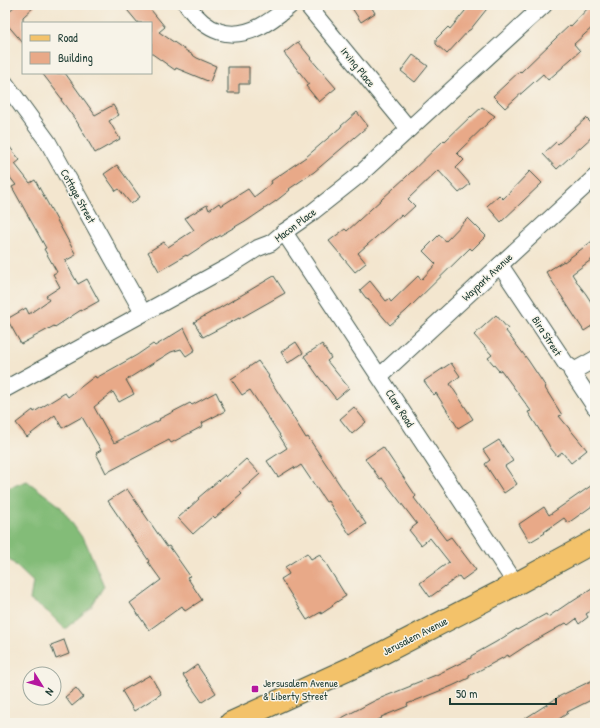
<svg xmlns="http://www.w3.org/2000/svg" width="600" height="728" viewBox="0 0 600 728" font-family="'Patrick Hand',sans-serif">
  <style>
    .forest { fill: #83bc78; stroke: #517c56 }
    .building { fill: #e8a988 }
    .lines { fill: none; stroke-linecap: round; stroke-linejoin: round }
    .street-casing { stroke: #3f564b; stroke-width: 18 }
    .primary-casing { stroke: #3f564b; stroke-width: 24 }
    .street { stroke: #fff; stroke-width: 16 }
    .primary { stroke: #f3c26a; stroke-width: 22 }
    .poi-dot { fill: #b5179e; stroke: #f7f3e8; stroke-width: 1.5 }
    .labels { text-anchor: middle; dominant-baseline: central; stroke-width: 3; stroke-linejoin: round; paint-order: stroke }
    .street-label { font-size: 11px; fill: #1f3d34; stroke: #f7f3e8 }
    .poi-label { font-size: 11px; fill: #1f3d34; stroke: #f7f3e8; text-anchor: start }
  </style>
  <rect width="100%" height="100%" fill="#f7f3e8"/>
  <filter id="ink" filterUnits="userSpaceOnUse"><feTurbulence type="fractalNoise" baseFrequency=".025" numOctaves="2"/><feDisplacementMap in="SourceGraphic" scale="8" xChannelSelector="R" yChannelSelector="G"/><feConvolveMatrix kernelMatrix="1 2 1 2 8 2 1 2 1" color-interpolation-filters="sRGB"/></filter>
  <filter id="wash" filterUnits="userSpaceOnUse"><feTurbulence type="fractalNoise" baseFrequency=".012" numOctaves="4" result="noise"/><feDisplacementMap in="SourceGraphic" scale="16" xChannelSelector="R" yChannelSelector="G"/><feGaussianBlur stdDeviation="0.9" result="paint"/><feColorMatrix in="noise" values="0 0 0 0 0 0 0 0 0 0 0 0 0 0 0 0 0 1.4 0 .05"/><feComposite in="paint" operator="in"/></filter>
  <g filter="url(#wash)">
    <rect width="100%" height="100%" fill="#f3e6cf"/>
    <polygon class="forest" points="27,481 60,506 86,543 104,586 91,607 65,629 48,612 30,600 33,582 5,555 5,489"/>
    <g id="blocks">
      <g class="building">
        <polygon points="16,5 36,5 23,17 23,43 5,22 5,15"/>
        <polygon points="123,5 147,5 165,27 159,32 197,58 216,66 210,82 176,68 175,70 151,53 151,23 138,23"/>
        <polygon points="350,5 370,5 375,13 361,22"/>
        <polygon points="470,5 490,5 470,30 469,30 447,54 436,44 436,39 448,27 450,29"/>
        <polygon points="591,5 595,5 595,25 574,44 580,51 563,66 563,67 548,80 543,74 505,108 493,96 520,71 521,72 555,39 570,25 571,26"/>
        <polygon points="298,42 311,58 310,58 336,88 319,102 306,86 309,84 284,53"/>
        <polygon points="413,55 428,66 415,82 401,71"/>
        <polygon points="228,67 249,67 249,84 239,84 239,93 228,93"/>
        <polygon points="42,73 65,73 95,115 113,105 119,115 109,121 120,139 95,153 77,122 61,100 62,99"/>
        <polygon points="482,107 495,116 457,153 464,160 456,168 470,184 459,193 438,170 408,199 415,206 403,217 401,215 358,253 366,263 355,272 329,241 345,229 347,231 406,177 444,140 445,141 471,116 471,117"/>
        <polygon points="357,112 368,126 314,172 289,189 290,190 276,201 245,222 245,221 216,238 216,237 187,256 186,255 159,271 148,252 164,242 168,247 194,230 185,218 207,205 209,210 219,203 221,206 248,189 254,197 272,183 271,181 306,157 341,127 341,126"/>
        <polygon points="586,118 595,127 595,134 557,169 543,154 556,142 558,144"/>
        <polygon points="5,141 20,160 15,164 30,183 35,180 76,255 65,261 78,284 87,279 99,301 81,311 81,310 55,327 54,326 21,344 7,319 26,308 29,314 49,300 46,296 60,287 53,274 57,272 44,249 46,248 12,187 16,185 5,171"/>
        <polygon points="117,165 140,197 131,204 119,189 116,191 104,174"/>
        <polygon points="530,171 542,183 501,222 487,206 499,195 503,199"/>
        <polygon points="468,218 486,236 472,250 470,248 406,311 390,325 367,298 366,298 360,290 370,281 386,301 389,299 391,302 418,276 421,280 436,264 423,251 439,235 446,241"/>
        <polygon points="595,239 595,257 572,274 579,285 586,294 595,308 595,324 584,331 546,272 564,261 564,262"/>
        <polygon points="274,276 285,293 239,319 239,318 203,337 194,322 217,309 218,309"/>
        <polygon points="496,315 508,329 506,331 528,360 546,387 545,388 562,415 559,416 587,450 571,463 562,452 557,456 549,446 549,445 528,412 531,411 501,370 499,371 488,358 492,355 474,335"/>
        <polygon points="184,328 195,350 186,356 181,349 171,352 126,380 134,394 119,402 113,392 94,407 114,443 160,420 159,419 190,403 192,405 216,392 225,411 202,423 203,426 171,443 169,440 106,473 96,453 101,450 82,417 62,428 55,415 27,437 16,423 33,410 34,412 65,393 68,397 95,376 96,378 137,355 153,344 155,346"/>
        <polygon points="296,342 303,353 288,363 281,352"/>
        <polygon points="322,344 331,358 327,361 349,388 336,399 318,376 304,356"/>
        <polygon points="258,361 269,376 268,377 292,414 291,414 306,438 308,437 366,524 350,535 328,501 326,502 301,465 295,469 294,467 278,477 267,461 287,448 279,435 280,435 250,390 242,395 231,379"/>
        <polygon points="451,363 460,376 450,384 473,419 458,428 436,393 434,395 424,381"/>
        <polygon points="354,407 366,422 352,434 340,419"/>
        <polygon points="499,440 513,461 505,466 517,484 504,493 485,464 490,460 483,450"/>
        <polygon points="383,447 416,496 414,498 446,540 451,537 476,570 462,580 459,576 430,597 420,583 449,562 430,538 421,545 409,530 417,524 382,478 380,479 365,459"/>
        <polygon points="246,459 260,474 240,492 242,494 215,518 213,516 193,534 178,518 199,499 198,498 225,475 226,477"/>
        <polygon points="595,483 595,504 568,523 564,518 544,532 545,533 530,542 519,524 544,507 549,515"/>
        <polygon points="127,489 167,547 169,546 190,576 187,577 202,600 185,611 182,606 149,630 130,603 161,580 148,562 149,561 108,501"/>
        <polygon points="307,553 311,559 320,554 346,596 332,605 333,606 321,614 321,612 307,620 281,579 289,574 285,567"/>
        <polygon points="595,587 595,608 586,614 588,617 579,624 576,619 568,625 566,623 536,640 535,640 509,657 508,655 469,676 469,678 452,686 407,704 408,706 381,717 382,718 372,723 332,723 376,700 411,686 411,685 436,675 471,658 471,656 496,642 517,629 517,630 546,614 548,617 570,602 570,603"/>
        <polygon points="64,640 69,654 56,659 51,645"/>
        <polygon points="197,665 216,693 202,702 183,675"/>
        <polygon points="150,675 161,694 134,711 122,691"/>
        <polygon points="595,679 595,698 567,712 568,713 553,723 518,723 560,696"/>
        <polygon points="76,688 83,697 72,706 65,697"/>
      </g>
    </g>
  </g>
  <g filter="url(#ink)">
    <use href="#blocks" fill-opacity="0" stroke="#3f564b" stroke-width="1"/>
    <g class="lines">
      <g class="street-casing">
        <g id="street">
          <path d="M187,5C206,32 230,42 261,26C271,21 282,12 291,5"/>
          <polyline points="307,5 409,129"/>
          <polyline points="5,83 48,142 143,313"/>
          <polyline points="284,232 516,584"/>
          <polyline points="500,265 566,364 570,367 572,372 595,407"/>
          <polyline points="572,372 595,359"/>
          <polyline points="380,376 595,177"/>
          <polyline points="5,389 228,267 258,248 271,243 284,232 310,214 358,176 544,5"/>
        </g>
      </g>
      <g class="primary-casing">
        <polyline id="primary" points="231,723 371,659 516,584 595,541"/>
      </g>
      <use href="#street" class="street"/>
      <use href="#primary" class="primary"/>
    </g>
  </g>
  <rect class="poi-dot" x="251" y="685" width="8" height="8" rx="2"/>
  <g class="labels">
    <g class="street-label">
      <text transform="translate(358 67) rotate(51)">Irving Place</text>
      <text transform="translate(78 196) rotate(61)">Cottage Street</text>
      <text transform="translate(295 225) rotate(-37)">Macon Place</text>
      <text transform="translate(487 277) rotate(-43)">Waypark Avenue</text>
      <text transform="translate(547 336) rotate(57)">Bira Street</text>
      <text transform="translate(400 408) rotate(57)">Clare Road</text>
      <text transform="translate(415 636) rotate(-27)">Jerusalem Avenue</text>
    </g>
    <g class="poi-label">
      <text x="263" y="683">Jersusalem Avenue<tspan x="263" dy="13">&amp; Liberty Street</tspan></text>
    </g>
  </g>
  <rect width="600" height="728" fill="none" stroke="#f7f3e8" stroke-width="20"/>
  <rect x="22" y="22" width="130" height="52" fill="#f7f3e8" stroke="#a1aaa0"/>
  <rect x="30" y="35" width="20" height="6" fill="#f3c26a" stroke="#a1aaa0"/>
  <text x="58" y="42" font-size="12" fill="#1f3d34">Road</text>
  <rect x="30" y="52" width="20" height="12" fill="#e8a988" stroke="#a1aaa0"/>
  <text x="58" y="62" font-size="12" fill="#1f3d34">Building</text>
  <g transform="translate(42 686) rotate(127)"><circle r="19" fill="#f7f3e8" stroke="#a1aaa0"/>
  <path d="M0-3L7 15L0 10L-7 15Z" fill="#b5179e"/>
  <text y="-6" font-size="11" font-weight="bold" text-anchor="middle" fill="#1f3d34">N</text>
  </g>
  <path d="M450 698v6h106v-6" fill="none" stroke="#1f3d34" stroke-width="2"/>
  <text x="456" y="698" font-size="12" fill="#1f3d34" stroke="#f7f3e8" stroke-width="3" paint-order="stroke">50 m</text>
</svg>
